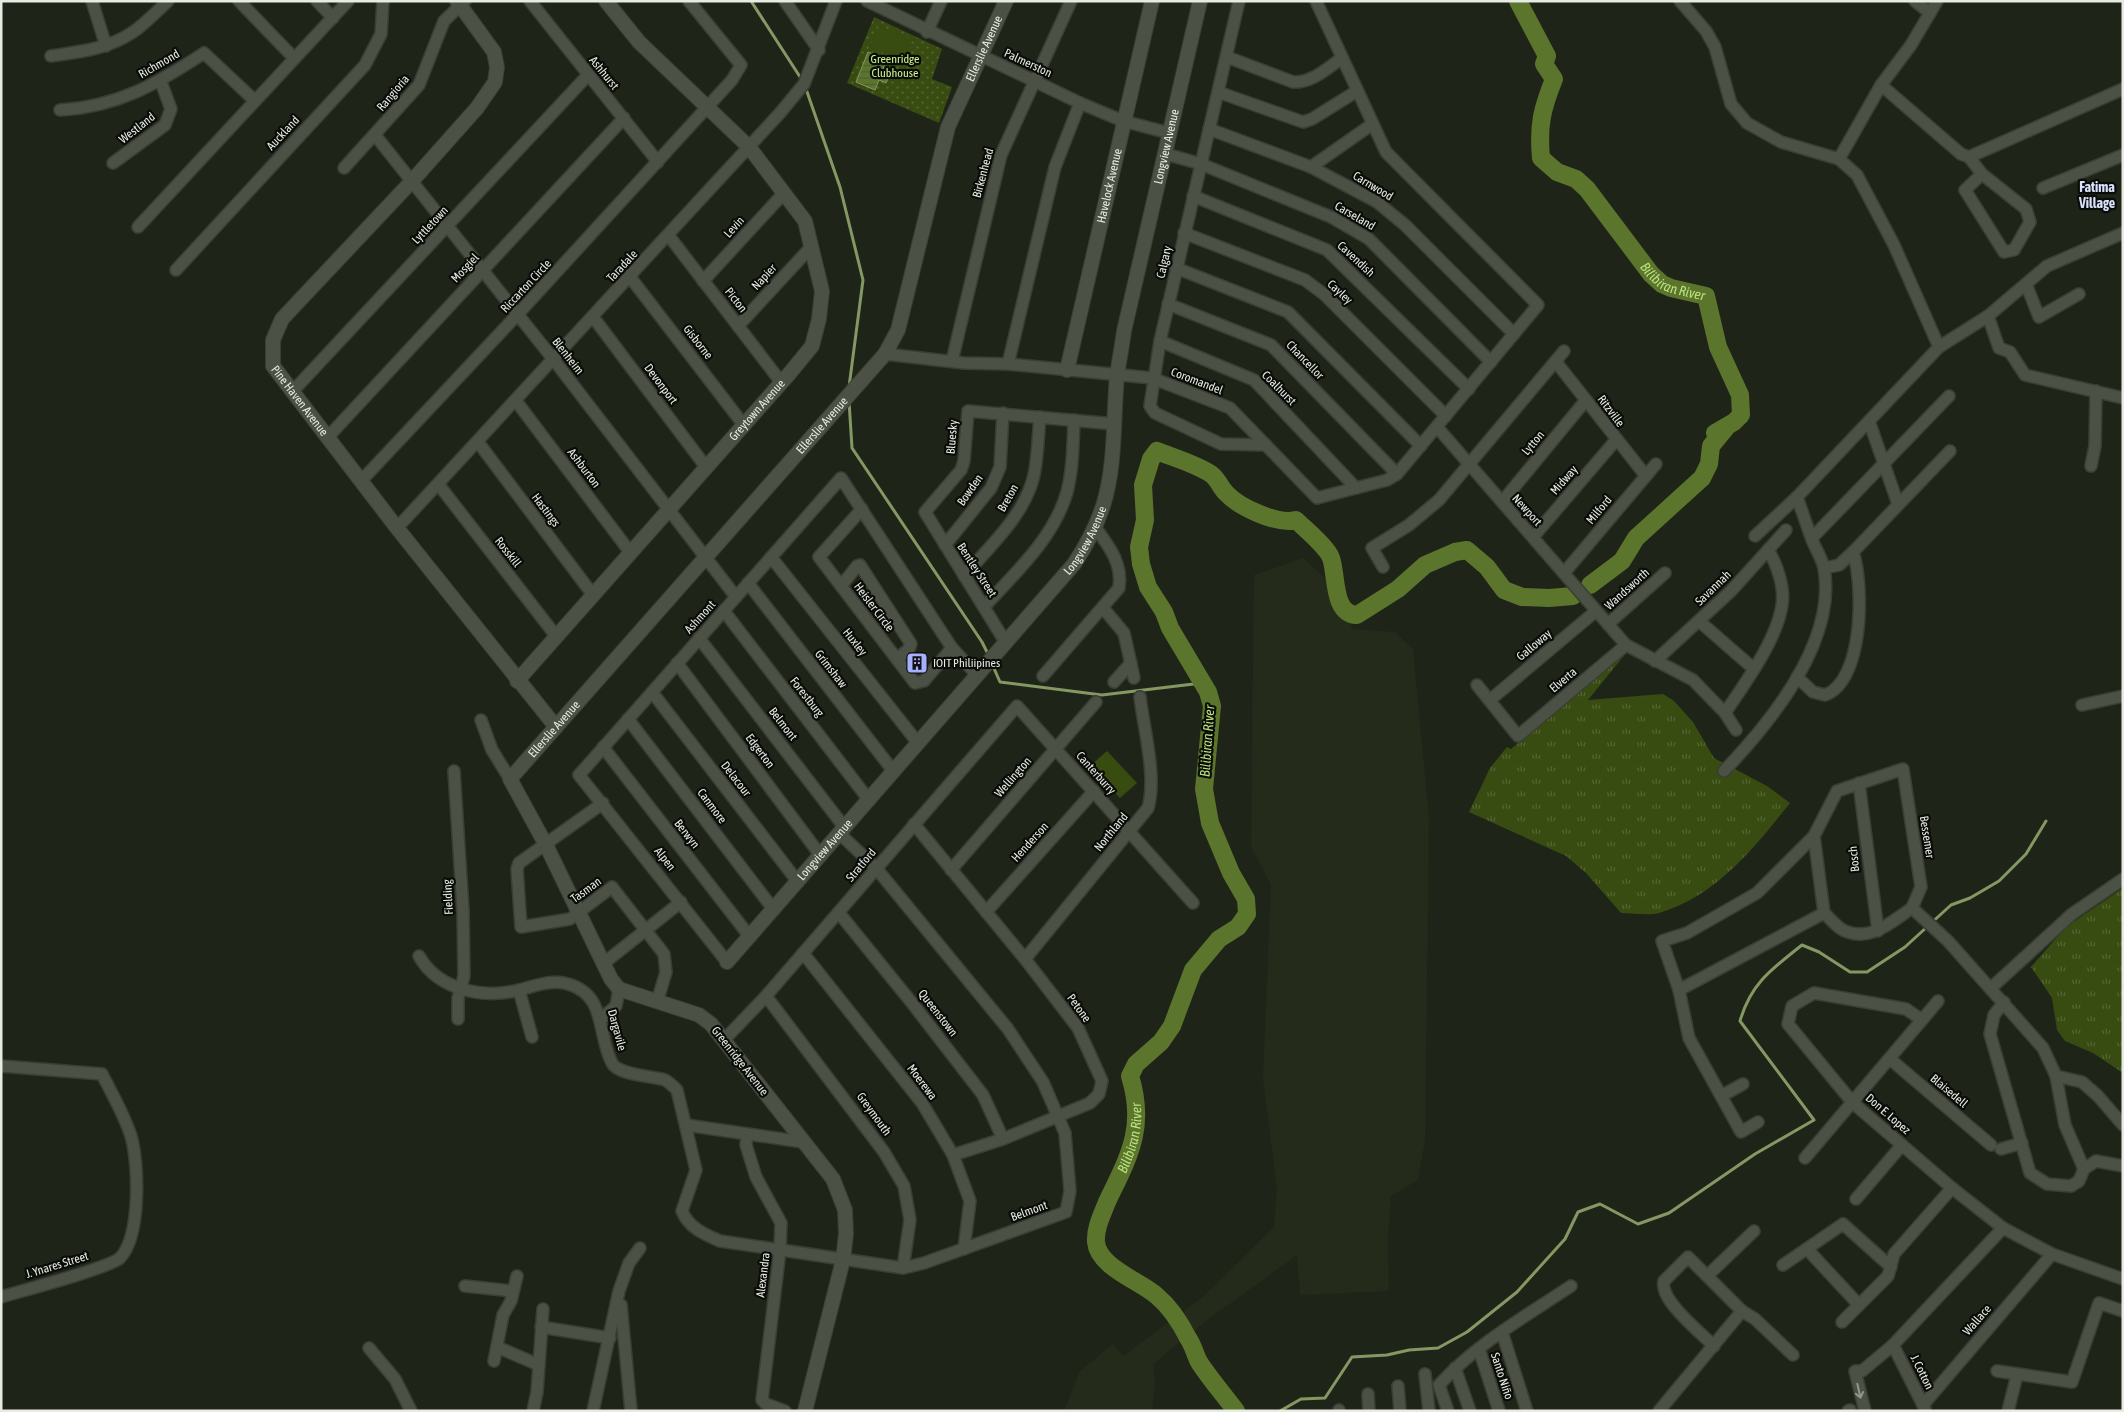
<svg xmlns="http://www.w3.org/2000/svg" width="2124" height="1412" viewBox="0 0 2124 1412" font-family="'Asap Condensed',sans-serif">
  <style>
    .built { fill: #242b1a }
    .grass { fill: url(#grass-tufts) }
    .park { fill: url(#park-dots) }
    .garden { fill: #384b11 }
    .water { fill: url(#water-rules); stroke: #859863 }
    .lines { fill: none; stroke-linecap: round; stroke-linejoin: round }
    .stream { stroke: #859863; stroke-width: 3 }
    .river { stroke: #5b752c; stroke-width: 18 }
    .minor-casing { stroke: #3a3e35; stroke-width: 14 }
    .tertiary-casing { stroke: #3a3e35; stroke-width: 16 }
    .minor { stroke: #4b5144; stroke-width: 11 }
    .tertiary { stroke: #4b5144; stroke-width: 14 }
    .oneway { stroke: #92968c }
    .labels { text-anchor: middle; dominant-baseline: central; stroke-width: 4.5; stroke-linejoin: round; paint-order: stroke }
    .street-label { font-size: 12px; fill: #e8ebe4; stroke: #0a0c08 }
    .park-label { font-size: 12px; fill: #cef590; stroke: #0a0c08 }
    .poi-label { font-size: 12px; fill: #e8ebe4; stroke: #0a0c08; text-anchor: start }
    .neighbourhood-label { font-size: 14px; font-weight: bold; fill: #dae0fd; stroke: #0a0c08 }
    .water-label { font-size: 14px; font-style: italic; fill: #bbe27e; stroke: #0a0c08 }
  </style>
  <defs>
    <pattern id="grass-tufts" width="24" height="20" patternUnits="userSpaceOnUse" patternTransform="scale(1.25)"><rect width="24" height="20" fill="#384b11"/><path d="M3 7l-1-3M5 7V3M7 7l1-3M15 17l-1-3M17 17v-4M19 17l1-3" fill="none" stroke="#556534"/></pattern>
    <pattern id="park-dots" width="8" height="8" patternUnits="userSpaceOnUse" patternTransform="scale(1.25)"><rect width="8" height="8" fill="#384b11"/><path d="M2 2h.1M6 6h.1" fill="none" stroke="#556534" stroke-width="1.8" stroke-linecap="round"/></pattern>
    <pattern id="water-rules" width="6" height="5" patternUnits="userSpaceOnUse" patternTransform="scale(1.25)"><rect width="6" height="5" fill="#5b752c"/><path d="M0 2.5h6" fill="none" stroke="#4f5b39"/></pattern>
  </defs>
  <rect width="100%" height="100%" fill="#1f2419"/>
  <polygon class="built" points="1303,558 1327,580 1353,629 1395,632 1413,649 1429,818 1425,1139 1418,1180 1391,1196 1388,1238 1389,1291 1300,1295 1297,1255 1206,1321 1153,1364 1155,1383 1152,1411 1064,1411 1080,1371 1113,1344 1123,1356 1203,1297 1274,1227 1277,1188 1263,1079 1271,885 1251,847 1254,575"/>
  <g class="grass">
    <path d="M1626,653L1588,700L1663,694L1674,701L1693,722L1714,758L1767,786L1790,803C1755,847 1717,896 1659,913C1648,916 1633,913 1621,913L1586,873L1566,856L1469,812L1490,768L1507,747L1511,749Z"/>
    <polygon points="2123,888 2123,1073 2093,1053 2065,1041 2057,1030 2052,998 2031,967 2066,927"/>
  </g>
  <polygon class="park" points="874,17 942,49 932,79 952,87 939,123 847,83"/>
  <g class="garden">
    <polygon points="879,26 912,39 903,62 870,47"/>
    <polygon points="1107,751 1137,783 1120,798 1090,766"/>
  </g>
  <polygon class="water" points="868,52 886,60 883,69 891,72 886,83 879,80 875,90 856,82"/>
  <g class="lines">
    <g class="stream">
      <polyline points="751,1 802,80"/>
      <polyline points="805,86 840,187 863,280 849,387"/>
      <polyline points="849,401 852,448 982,642 989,656"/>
      <polyline points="992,664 1000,682 1102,695 1202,683"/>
      <path d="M1280,1411L1301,1399L1325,1398L1352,1357L1387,1355L1409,1350L1438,1348L1467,1332L1517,1292L1565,1239L1578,1212L1600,1204L1638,1224L1669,1213L1755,1154L1814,1120L1740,1021C1751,983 1772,969 1802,945L1819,952L1850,972H1867L1905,947L1951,905L1970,898L1999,881L2026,854L2046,821"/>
    </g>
    <g class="river">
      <path id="s1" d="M1518,1L1547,56L1544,64L1554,79C1542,109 1538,125 1541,158L1557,172L1576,179L1587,189L1651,274L1662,284L1671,288L1706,296L1718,347L1740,395L1741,415L1734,422L1715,433L1725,429"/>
      <polyline points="1590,585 1622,561 1636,538 1702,478 1709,464 1711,446 1725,429"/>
      <path id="s2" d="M1236,1411C1224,1395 1210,1379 1199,1362C1195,1354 1193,1345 1188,1338C1180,1322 1170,1307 1157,1296C1140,1281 1098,1267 1096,1242C1095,1228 1102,1215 1107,1202C1129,1156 1146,1128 1130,1076L1136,1064L1161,1042L1172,1026L1193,970L1219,939L1238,927L1247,914L1246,899L1231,873L1210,823L1204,789L1212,706L1208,692L1170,628L1164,612L1148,587L1141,564L1139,547L1145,520L1143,485L1151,459L1157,451C1175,458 1196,464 1211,474C1218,479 1220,487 1226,493C1239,507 1277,525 1296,520C1305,529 1327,547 1331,558C1337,574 1332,614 1357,615L1398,589L1425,565L1455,552L1467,550L1487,567L1504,590L1522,597L1549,598L1573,596"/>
    </g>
    <g class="minor-casing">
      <g id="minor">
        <polyline points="92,1 106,46"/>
        <polyline points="239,1 294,58"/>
        <polyline points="317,1 333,18"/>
        <polyline points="530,1 658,162"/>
        <polyline points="785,1 819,50"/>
        <polyline points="867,1 1080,103 1123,121 1169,133"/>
        <polyline points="1239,1 1160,341 1150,406 1155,413 1221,444 1266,445"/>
        <polyline points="1680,1 1706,31 1715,47 1731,104 1747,123 1781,142 1839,159 1857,175 1894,245 1939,347"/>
        <polyline points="1915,1 1930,13"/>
        <polyline points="927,32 941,1"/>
        <path d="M51,56C79,52 108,49 133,32C145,24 157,11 168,1"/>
        <path d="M1227,57L1293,82C1312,83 1326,69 1342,58"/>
        <polyline points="1881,85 1961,154 1969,157 2123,89"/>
        <polyline points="1218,92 1303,122 1312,119 1357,91"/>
        <path d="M60,110C117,107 157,84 204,53L254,100"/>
        <polyline points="1209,129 1311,167 1377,202 1405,225 1514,334"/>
        <polyline points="375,135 554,360 736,597"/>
        <polyline points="1166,154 1201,164 1331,217 1369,239 1491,362"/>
        <polyline points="1969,157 1982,174 2026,209 2030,222 2014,250 2004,252 1965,190 1982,174"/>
        <polyline points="1839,159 1881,85 1911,45 1937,1"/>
        <polyline points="113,163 165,125 171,109 161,82"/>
        <polyline points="1311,167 1371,125"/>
        <polyline points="344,168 419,85 444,21 465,1"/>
        <polyline points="2043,188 2123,155"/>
        <polyline points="1193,196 1327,250 1469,389"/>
        <polyline points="138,227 348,1"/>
        <polyline points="1184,233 1305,280 1325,295 1446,416"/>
        <polyline points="669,236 781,382"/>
        <polyline points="1176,268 1288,312 1421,446"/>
        <polyline points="176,270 365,65 381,34 383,1"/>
        <polyline points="630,277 743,424"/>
        <polyline points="703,281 784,193"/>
        <polyline points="2026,284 2039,317 2079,294"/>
        <polyline points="1168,304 1271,345 1397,474"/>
        <polyline points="1988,316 1999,348 2010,352 2025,375 2123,398"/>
        <polyline points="593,317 706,467"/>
        <polyline points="738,326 811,247"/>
        <polyline points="1160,341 1254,380 1356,488"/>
        <polyline points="885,354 964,363 1008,364 1152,378 1230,408 1317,498 1387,480 1397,474 1538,305 1386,152 1316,1"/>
        <polyline points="952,361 1001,155 1071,1"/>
        <polyline points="1556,362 1646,476"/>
        <polyline points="1008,364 1055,167 1080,103"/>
        <polyline points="292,392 588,75"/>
        <polyline points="516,401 630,552"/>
        <polyline points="1869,421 1898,504"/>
        <polyline points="1437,427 1626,645 1693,680 1725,713 1736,730"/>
        <polyline points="328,437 624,118"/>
        <polyline points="478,442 593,595"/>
        <polyline points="2091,466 2095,446 2096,391"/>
        <polyline points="361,481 518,314 732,80 741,65 689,1"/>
        <polyline points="439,485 556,636"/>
        <polyline points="1502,502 1586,400"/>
        <polyline points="862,509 819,557 915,683 924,681 952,648"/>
        <polyline points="397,528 780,113 804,84 836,1"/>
        <polyline points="1755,536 1797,497 1939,347 1988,316 2047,266 2123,233"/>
        <polyline points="1533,537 1616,440"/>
        <polyline points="1812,538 1949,396"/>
        <polyline points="945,545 991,488 1000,467 1003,413"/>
        <polyline points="771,557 918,743"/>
        <polyline points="1383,567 1372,548 1409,525 1439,500 1564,351"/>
        <polyline points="1824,568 1839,565 1853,552 1950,451"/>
        <polyline points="1564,573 1656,464"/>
        <path d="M964,576C990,546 1025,515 1034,475C1038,456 1038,436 1040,417"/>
        <polyline points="748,583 894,772"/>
        <polyline points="841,586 857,566 860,565 911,644 909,649 897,659"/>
        <path d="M984,607C1015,573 1054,538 1067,492C1073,469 1073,444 1074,420"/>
        <polyline points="1103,608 1124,633 1134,678"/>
        <polyline points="724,611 869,800"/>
        <polyline points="1699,621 1754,669"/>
        <polyline points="1608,624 1665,573"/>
        <polyline points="699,638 845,828"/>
        <polyline points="1006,643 925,512 961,470 964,461 968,411 1115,424"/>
        <polyline points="1655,661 1731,591 1786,530"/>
        <polyline points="677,663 821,856"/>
        <path d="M1043,676L1119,588C1123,563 1108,545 1095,527"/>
        <path d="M1797,677L1813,692L1825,695C1864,681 1864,585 1853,552"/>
        <polyline points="1114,682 1131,663"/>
        <polyline points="1477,685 1518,736 1626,645"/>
        <polyline points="652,692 798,882"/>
        <polyline points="1490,700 1596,611"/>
        <polyline points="2082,705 2123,696"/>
        <path d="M1725,713C1745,683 1777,640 1782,605C1785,588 1777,564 1768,550"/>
        <polyline points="628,719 774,910"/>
        <polyline points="481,720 492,750 510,779"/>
        <polyline points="603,747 750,937"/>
        <polyline points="454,771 463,910 464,976 458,998 458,1019"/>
        <path d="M1724,771C1771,722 1837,641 1824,568C1822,559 1816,549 1812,540C1807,526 1802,511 1797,497"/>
        <polyline points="1859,783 1878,931"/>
        <polyline points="603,803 519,863 517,869 521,927 570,919 612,887 664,954 666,972 657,1002"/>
        <polyline points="914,824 1025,959 1078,1028 1102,1081 1099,1094 1090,1103 1003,1139 953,1155"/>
        <path d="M1814,836L1824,913C1830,918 1837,928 1845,931C1871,942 1891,922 1912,908"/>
        <polyline points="951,870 1096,702"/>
        <polyline points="1912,908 1948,941 2043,1048 2056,1076 2065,1125 2084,1169"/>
        <polyline points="986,912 1094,791"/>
        <polyline points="839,913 912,1003 983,1095 1003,1139"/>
        <polyline points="803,953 922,1103 953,1155 970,1201 964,1249"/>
        <path d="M419,956C438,990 483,999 519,990C535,986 551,979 568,984C607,995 597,1035 612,1063C618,1075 652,1076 665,1080C669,1082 673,1086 677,1090L696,1170L682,1211C689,1228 704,1234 720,1241L903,1268L924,1263L1066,1212L1070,1191L1065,1133L1043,1082L1008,1029L876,868L840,834"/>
        <path d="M1025,959L1148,808C1157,777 1144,730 1140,697"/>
        <polyline points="727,962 579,775 841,478 952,648 977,675"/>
        <polyline points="604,963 681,902"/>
        <polyline points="1991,988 2072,914 2123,879"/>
        <polyline points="519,990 532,1037"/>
        <polyline points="1679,990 1824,913"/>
        <polyline points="766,996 884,1152 904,1186 910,1220 903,1268"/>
        <polyline points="2004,1002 1994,1015 1990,1034 2030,1173 2047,1184 2071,1186 2079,1181 2084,1169 2096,1161 2123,1166"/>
        <polyline points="601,1019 616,1006 619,989"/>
        <polyline points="1922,1020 1906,1009 1814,993 1792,1006 1788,1024 1853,1103 1952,1188 2003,1228 2052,1254 2123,1279"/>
        <polyline points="724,1040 766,996 1017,706 1193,903"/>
        <polyline points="1890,1059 1991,1145"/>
        <path d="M1,1066L102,1074C112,1094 124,1114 131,1136C139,1164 141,1236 120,1258C109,1268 21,1291 1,1297"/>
        <polyline points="2056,1076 2082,1082 2098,1096 2123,1125"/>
        <polyline points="1721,1096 1743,1084"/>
        <polyline points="1758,1122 1741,1132 1689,1038 1679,990 1662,941 1687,933 1757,893 1814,836 1837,791 1903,769 1921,887 1912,908"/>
        <polyline points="686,1125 803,1142"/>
        <polyline points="747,1134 746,1145 756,1177 781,1223 780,1250 762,1400 766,1404 785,1411"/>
        <polyline points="2001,1149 2022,1143"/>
        <polyline points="1805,1158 1938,1001"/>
        <polyline points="1856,1199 1902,1145"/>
        <polyline points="1807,1249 1859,1305"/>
        <polyline points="1783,1265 1843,1224 1891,1267"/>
        <polyline points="1707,1276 1754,1231"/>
        <polyline points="465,1286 513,1291"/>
        <polyline points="621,1305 631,1411"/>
        <polyline points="1842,1322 1888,1276 1894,1254 1952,1188"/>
        <polyline points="541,1327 610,1338"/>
        <polyline points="1502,1332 1527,1411"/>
        <polyline points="1893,1345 1925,1409"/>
        <path d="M1714,1346C1701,1333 1659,1300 1664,1281L1688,1257L1742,1311L1755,1319L1793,1355"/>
        <polyline points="497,1347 539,1365"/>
        <polyline points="369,1348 395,1379 411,1411"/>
        <polyline points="1479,1349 1499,1411"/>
        <polyline points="494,1361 503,1315 511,1301 517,1276"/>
        <polyline points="1455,1368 1470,1411"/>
        <polyline points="1997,1371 2072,1382 2099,1303 2123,1311"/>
        <polyline points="1425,1374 1429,1411"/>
        <polyline points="1398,1386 1400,1411"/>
        <polyline points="1368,1394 1369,1411"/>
        <polyline points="1923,1405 2052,1254"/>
        <polyline points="1339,1410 1339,1411"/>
        <polyline points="533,1411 537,1392 543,1309"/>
        <polyline points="593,1411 619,1291 629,1263 640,1248"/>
        <path d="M1448,1411L1439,1385C1476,1344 1526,1316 1571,1286"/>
        <polyline points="1659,1411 1742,1311"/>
        <polyline points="1848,1411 1850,1410"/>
        <polyline points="1865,1411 1855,1371 1862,1371 1893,1345 2003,1228"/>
        <polyline points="2008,1411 2017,1375"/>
      </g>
    </g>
    <g class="tertiary-casing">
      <g id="tertiary">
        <path id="s3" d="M457,1L494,52L497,67L495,82L477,108L412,181L282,319L273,340V366L397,528L556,727"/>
        <path id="s4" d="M1067,370L1152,1"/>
        <path id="s5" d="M517,681L789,374L812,346L819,319L822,291L805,221L749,147L639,42L606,1"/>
        <path id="s6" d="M727,962L1074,564C1086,546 1096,527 1103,506C1116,465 1113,419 1117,376C1119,361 1122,346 1124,331L1200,1"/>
        <path id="s7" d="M805,1411L843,1260L846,1234L845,1210L833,1179L711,1024L699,1015L619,989L611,979L546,845L510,779L885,354L898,330L948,127L1006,1"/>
      </g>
    </g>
    <use href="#minor" class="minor"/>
    <use href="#tertiary" class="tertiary"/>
  </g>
  <defs><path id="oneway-shaft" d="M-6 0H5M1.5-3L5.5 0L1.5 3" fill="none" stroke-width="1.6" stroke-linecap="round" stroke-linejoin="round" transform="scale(1.25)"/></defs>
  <use class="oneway" href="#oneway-shaft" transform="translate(1859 1391) rotate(77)"/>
  <defs>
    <g id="building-square" transform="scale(1.125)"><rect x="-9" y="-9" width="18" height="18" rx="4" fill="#a5b1fc" stroke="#0a0c08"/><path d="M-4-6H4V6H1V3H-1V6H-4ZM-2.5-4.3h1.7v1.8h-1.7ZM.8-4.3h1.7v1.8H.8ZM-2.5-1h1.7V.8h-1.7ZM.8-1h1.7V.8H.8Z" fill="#111"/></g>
  </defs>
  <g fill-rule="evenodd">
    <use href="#building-square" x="917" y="663"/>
  </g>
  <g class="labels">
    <g class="street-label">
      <text stroke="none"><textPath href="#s7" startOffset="1662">Ellerslie Avenue</textPath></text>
      <text transform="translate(1028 63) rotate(25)">Palmerston</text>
      <text transform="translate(159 64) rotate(-30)">Richmond</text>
      <text transform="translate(604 73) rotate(51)">Ashhurst</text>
      <text transform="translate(393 93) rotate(-50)">Rangioria</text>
      <text transform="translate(137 128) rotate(-38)">Westland</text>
      <text transform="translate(283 133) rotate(-47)">Auckland</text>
      <text stroke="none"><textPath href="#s6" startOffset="959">Longview Avenue</textPath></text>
      <text transform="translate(983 173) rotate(-75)">Birkenhead</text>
      <text stroke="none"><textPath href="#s4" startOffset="189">Havelock Avenue</textPath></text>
      <text transform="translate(1373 186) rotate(31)">Carnwood</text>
      <text transform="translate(1355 216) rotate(30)">Carseland</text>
      <text transform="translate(430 225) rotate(-47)">Lyttletown</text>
      <text transform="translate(734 227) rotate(-48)">Levin</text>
      <text transform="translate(1356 259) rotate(43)">Cavendish</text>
      <text transform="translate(1164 262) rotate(-77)">Calgary</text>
      <text transform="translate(622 266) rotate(-47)">Taradale</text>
      <text transform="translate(465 268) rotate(-47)">Mosgiel</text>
      <text transform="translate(764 277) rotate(-47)">Napier</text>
      <text transform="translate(526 286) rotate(-47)">Riccarton Circle</text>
      <text transform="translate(1340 292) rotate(43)">Cayley</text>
      <text transform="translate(736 300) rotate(52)">Picton</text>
      <text transform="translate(698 342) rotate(52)">Gisborne</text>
      <text transform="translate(568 356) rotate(52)">Blenheim</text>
      <text transform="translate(1305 360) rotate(46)">Chancellor</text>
      <text transform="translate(1197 381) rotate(21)">Coromandel</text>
      <text transform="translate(661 384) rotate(53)">Devonport</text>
      <text transform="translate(1279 388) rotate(45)">Coalhurst</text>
      <text stroke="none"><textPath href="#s3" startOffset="505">Pine Haven Avenue</textPath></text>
      <text stroke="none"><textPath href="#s5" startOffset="362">Greytown Avenue</textPath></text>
      <text transform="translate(1611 411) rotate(53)">Ritzville</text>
      <text stroke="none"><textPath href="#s7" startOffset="1244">Ellerslie Avenue</textPath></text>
      <text transform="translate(952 437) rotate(-85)">Bluesky</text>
      <text transform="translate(1533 443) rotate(-50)">Lytton</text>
      <text transform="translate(584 468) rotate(53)">Ashburton</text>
      <text transform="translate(1564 480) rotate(-49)">Midway</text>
      <text transform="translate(970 490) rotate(-55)">Bowden</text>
      <text transform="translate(1008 498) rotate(-61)">Breton</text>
      <text transform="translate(546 510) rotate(53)">Hastings</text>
      <text transform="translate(1527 510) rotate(48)">Newport</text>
      <text transform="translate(1599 510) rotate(-50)">Milford</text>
      <text stroke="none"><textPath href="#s6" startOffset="554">Longview Avenue</textPath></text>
      <text transform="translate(508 552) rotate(52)">Rosskill</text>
      <text transform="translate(977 570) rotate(57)">Bentley Street</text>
      <text transform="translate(1713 588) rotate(-44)">Savannah</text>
      <text transform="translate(1627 589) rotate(-42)">Wandsworth</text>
      <text transform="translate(874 607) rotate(53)">Heisler Circle</text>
      <text transform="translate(700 617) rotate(-48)">Ashmont</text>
      <text transform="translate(855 642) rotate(52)">Huxley</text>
      <text transform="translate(1534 645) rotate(-40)">Galloway</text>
      <text transform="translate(831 669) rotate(52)">Grimshaw</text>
      <text transform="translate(1563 680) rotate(-40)">Elverta</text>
      <text transform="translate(807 697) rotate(52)">Forestburg</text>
      <text transform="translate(783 724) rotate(52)">Belmont</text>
      <text stroke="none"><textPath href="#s7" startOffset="839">Ellerslie Avenue</textPath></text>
      <text transform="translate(760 751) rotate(53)">Edgerton</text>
      <text transform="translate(1096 773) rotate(48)">Canterburry</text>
      <text transform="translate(1013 777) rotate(-49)">Wellington</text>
      <text transform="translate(736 779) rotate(52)">Delacour</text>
      <text transform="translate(712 806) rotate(53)">Canmore</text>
      <text transform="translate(1111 832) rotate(-51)">Northland</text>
      <text transform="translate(687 834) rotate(52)">Berwyn</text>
      <text transform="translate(1927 837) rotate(81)">Bessemer</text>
      <text transform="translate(1030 842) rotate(-48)">Henderson</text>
      <text stroke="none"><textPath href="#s6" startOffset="149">Longview Avenue</textPath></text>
      <text transform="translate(665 859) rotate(52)">Alpen</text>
      <text transform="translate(1854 859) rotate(-96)">Bosch</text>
      <text transform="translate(861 865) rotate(-50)">Stratford</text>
      <text transform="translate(586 890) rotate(-36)">Tasman</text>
      <text transform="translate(448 897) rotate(-93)">Fielding</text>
      <text transform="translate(1079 1008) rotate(54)">Petone</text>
      <text transform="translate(938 1013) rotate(52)">Queenstown</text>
      <text transform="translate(617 1030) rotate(75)">Dargavile</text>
      <text transform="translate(740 1061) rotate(52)">Greenridge Avenue</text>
      <text transform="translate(922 1082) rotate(53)">Moerewa</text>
      <text transform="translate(1949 1091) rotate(40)">Blaisedell</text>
      <text transform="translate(874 1114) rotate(54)">Greymouth</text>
      <text transform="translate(1888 1114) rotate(41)">Don E. Lopez</text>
      <text transform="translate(1029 1211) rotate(-20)">Belmont</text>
      <text transform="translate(57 1265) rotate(-17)">J. Ynares Street</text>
      <text transform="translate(763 1275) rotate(-83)">Alexandra</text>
      <text transform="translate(1977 1320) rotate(-49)">Wallace</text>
      <text transform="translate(1922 1372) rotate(64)">J. Cotton</text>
      <text transform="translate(1502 1376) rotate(72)">Santo Niño</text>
    </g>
    <g class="park-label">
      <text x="895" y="59">Greenridge<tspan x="895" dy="14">Clubhouse</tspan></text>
    </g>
    <g class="poi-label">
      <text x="933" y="663">IOIT Philiipines</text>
    </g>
    <g class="neighbourhood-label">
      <text x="2097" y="187">Fatima<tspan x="2097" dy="16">Village</tspan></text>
    </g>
    <g class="water-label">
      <text stroke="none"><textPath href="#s1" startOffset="356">Bilibiran River</textPath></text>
      <text transform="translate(1207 741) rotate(-86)">Bilibiran River</text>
      <text stroke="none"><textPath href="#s2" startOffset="335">Bilibiran River</textPath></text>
    </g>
  </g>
  <rect width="2124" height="1412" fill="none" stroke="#e8ebe4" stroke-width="5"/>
</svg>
